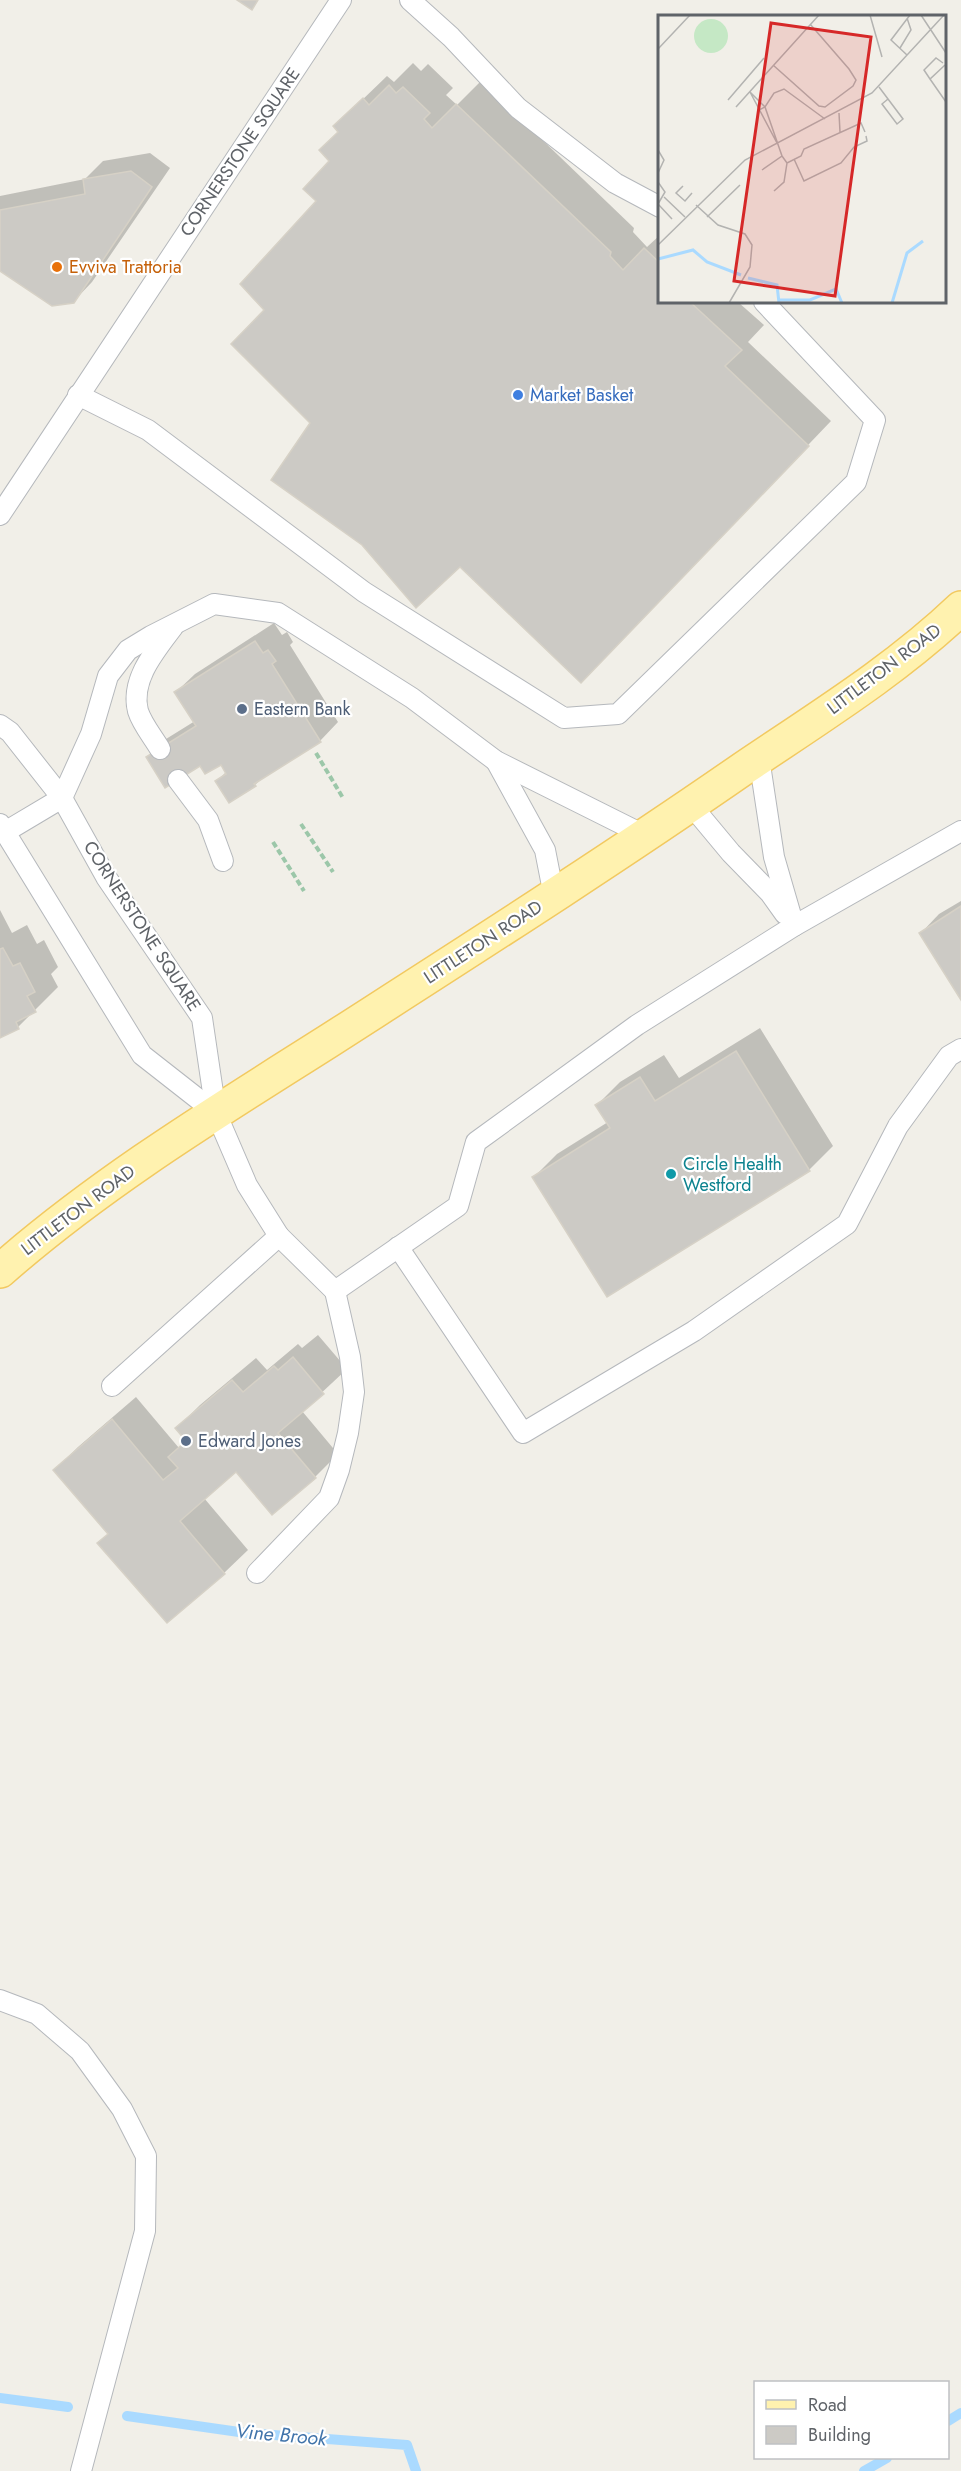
<svg xmlns="http://www.w3.org/2000/svg" width="961" height="2471" viewBox="0 0 961 2471" font-family="Jost,sans-serif">
  <style>
    .shadow { fill: #0003 }
    .lines { fill: none; stroke-linecap: round; stroke-linejoin: round }
    .stream { stroke: #aadaff; stroke-width: 10 }
    .building { fill: #cccac5; stroke: #d6d1c6; stroke-width: 1.5 }
    .lane-casing { stroke: #b5b8bc; stroke-width: 22 }
    .primary-casing { stroke: #f2c960; stroke-width: 36 }
    .path { stroke: #9cc7a9; stroke-width: 4; stroke-dasharray: 6 3; stroke-linecap: butt }
    .lane { stroke: #fff; stroke-width: 20 }
    .primary { stroke: #fff2af; stroke-width: 33 }
    .food-dot { fill: #e8710a; stroke: #fff; stroke-width: 2 }
    .shop-dot { fill: #3f7fe0; stroke: #fff; stroke-width: 2 }
    .service-dot { fill: #5c6f8a; stroke: #fff; stroke-width: 2 }
    .culture-dot { fill: #0f9aa8; stroke: #fff; stroke-width: 2 }
    .labels { text-anchor: middle; dominant-baseline: central; stroke-width: 4.5; stroke-linejoin: round; paint-order: stroke }
    .street-label { font-size: 18px; fill: #5f6368; stroke: #fff }
    .food-label { font-size: 18px; fill: #c56008; stroke: #fff; text-anchor: start }
    .shop-label { font-size: 18px; fill: #366cbe; stroke: #fff; text-anchor: start }
    .service-label { font-size: 18px; fill: #4e5e75; stroke: #fff; text-anchor: start }
    .culture-label { font-size: 18px; fill: #0d838f; stroke: #fff; text-anchor: start }
    .water-label { font-size: 20px; font-style: italic; fill: #4174aa; stroke: #fff }
    .inset-river { fill: none; stroke: #aadaff; stroke-width: 3 }
    .inset-road { fill: none; stroke: #b3b3b1; stroke-width: 1.5 }
    .view { fill: #d62828; fill-opacity: 0.15; stroke: #d62828; stroke-width: 3 }
    .inset-edge { fill: none; stroke: #5f6368; stroke-width: 3 }
  </style>
  <rect width="100%" height="100%" fill="#f1efe8"/>
  <g class="shadow">
    <polygon points="413,63 421,71 428,64 453,88 446,95 457,105 481,81 634,228 633,232 647,247 660,235 660,302 738,302 764,325 748,342 831,421 605,658 312,423 266,311 319,201 339,132 359,103 387,76 394,82"/>
    <polygon points="150,153 170,168 92,282 73,302 0,269 0,196 85,179 103,161"/>
    <polygon points="274,623 282,635 287,632 293,642 290,645 338,722 320,741 264,776 255,785 229,801 217,781 227,771 221,763 200,764 148,758 166,739 195,721 176,692 195,674"/>
    <polygon points="961,901 961,997 921,933 939,914"/>
    <polygon points="0,910 12,933 27,925 37,944 44,940 58,967 51,974 58,987 18,1027 0,1036"/>
    <polygon points="760,1028 833,1146 809,1170 607,1295 534,1177 557,1154 608,1122 597,1105 620,1082 664,1055 679,1078"/>
    <polygon points="318,1335 347,1369 302,1411 338,1454 315,1477 237,1470 204,1498 248,1550 224,1573 167,1621 109,1533 55,1470 78,1447 136,1397 179,1448 187,1440 177,1428 200,1405 256,1358 267,1370 298,1344 302,1348"/>
  </g>
  <g class="lines">
    <g class="stream">
      <polyline points="0,2398 68,2407"/>
      <polyline points="127,2416 246,2433 407,2445 416,2471"/>
      <polyline points="948,2421 961,2413"/>
      <polyline points="864,2471 887,2458"/>
    </g>
  </g>
  <g class="building">
    <polygon points="237,0 258,0 252,10"/>
    <polygon points="389,85 396,93 403,87 430,113 424,119 432,128 456,104 611,252 610,256 623,270 644,248 660,263 660,302 690,302 742,350 725,366 809,446 581,683 460,567 416,608 362,545 271,480 310,423 231,344 264,310 240,284 316,201 303,189 329,161 319,150 338,132 333,126 363,98 369,105"/>
    <polygon points="131,171 152,187 74,303 52,306 0,271 0,210 85,194 83,179"/>
    <polygon points="255,641 263,653 268,650 276,661 272,664 321,742 254,784 256,786 229,803 215,781 226,774 221,765 205,774 200,766 165,788 146,757 196,726 174,692"/>
    <polygon points="961,906 961,1000 919,933"/>
    <polygon points="3,948 13,966 20,963 35,992 27,996 36,1012 16,1022 19,1029 0,1038 0,949"/>
    <polygon points="736,1051 810,1171 607,1297 532,1177 610,1128 595,1105 640,1077 655,1101"/>
    <polygon points="293,1357 324,1394 278,1433 316,1478 272,1515 236,1472 180,1521 225,1574 167,1623 97,1543 108,1534 53,1470 112,1419 163,1480 178,1468 168,1457 186,1441 175,1428 232,1380 243,1392 274,1366 278,1370"/>
  </g>
  <g class="lines">
    <g class="lane-casing">
      <g id="lane">
        <polyline points="410,0 451,37 518,108 615,183 660,207"/>
        <polyline points="78,395 148,430 364,592 564,718 618,714 856,482 875,420 764,302"/>
        <polyline points="0,515 341,0"/>
        <polyline points="0,725 10,732 62,798 106,877 202,1018 216,1113 247,1185 279,1236 112,1386"/>
        <path d="M160,749C153,737 142,724 138,711C130,680 155,651 173,627"/>
        <polyline points="759,758 774,857 794,926"/>
        <polyline points="496,761 545,850 554,896"/>
        <polyline points="178,780 208,820 223,861"/>
        <polyline points="691,805 731,853 770,893 785,914"/>
        <polyline points="0,824 142,1055 216,1113"/>
        <polyline points="5,832 62,798 91,734 108,676 128,650 151,636 214,604 278,613 412,698 496,761 644,835"/>
        <polyline points="279,1236 335,1291 458,1206 476,1142 637,1025 794,926 961,831"/>
        <polyline points="398,1247 523,1433 694,1331 847,1224 898,1126 949,1056 961,1049"/>
        <polyline points="257,1573 329,1498 339,1470 348,1433 354,1392 350,1357 335,1291"/>
        <polyline points="0,2000 37,2014 80,2051 122,2109 146,2156 145,2231 81,2471"/>
      </g>
    </g>
    <g class="primary-casing">
      <path id="primary" d="M0,1271C100,1183 215,1113 327,1042C467,952 607,863 744,768C818,718 896,670 961,608"/>
    </g>
    <g class="path">
      <polyline points="316,753 343,798"/>
      <polyline points="301,824 333,872"/>
      <polyline points="273,842 304,891"/>
    </g>
    <use href="#lane" class="lane"/>
    <use href="#primary" class="primary"/>
  </g>
  <circle class="food-dot" cx="57" cy="267" r="6"/>
  <circle class="shop-dot" cx="518" cy="395" r="6"/>
  <g class="service-dot">
    <circle cx="242" cy="709" r="6"/>
    <circle cx="186" cy="1441" r="6"/>
  </g>
  <circle class="culture-dot" cx="671" cy="1174" r="6"/>
  <g class="labels">
    <g class="street-label">
      <text transform="translate(240 152) rotate(-56)">CORNERSTONE SQUARE</text>
      <text transform="translate(884 669) rotate(-37)">LITTLETON ROAD</text>
      <text transform="translate(142 926) rotate(57)">CORNERSTONE SQUARE</text>
      <text transform="translate(483 942) rotate(-33)">LITTLETON ROAD</text>
      <text transform="translate(78 1210) rotate(-37)">LITTLETON ROAD</text>
    </g>
    <g class="food-label">
      <text x="69" y="267">Evviva Trattoria</text>
    </g>
    <g class="shop-label">
      <text x="530" y="395">Market Basket</text>
    </g>
    <g class="service-label">
      <text x="254" y="709">Eastern Bank</text>
      <text x="198" y="1441">Edward Jones</text>
    </g>
    <g class="culture-label">
      <text x="683" y="1164">Circle Health<tspan x="683" dy="21">Westford</tspan></text>
    </g>
    <g class="water-label">
      <text transform="translate(281 2435) rotate(5)">Vine Brook</text>
    </g>
  </g>
  <g transform="translate(658 15)">
    <rect width="288" height="288" fill="#f1efe8"/>
    <path d="M36 21a17 17 0 1 1 34 0a17 17 0 1 1-34 0Z" fill="#c5e8c5"/>
    <path class="inset-river" d="M0,244L35,235L49,247L83,260M90,263L119,270L121,288M122,285H152L178,274L184,288M234,288L249,238L265,226"/>
    <path class="inset-road" d="M212,0L224,42M263,0L288,38M242,33L253,15L249,3M0,34L32,0M249,40L233,25L252,0M285,48L278,43L266,55L272,64L287,50M115,50L161,91L167,92L195,71L198,65L191,54L152,9M272,64L288,87M221,72L245,104L239,109L224,89L230,84M92,77L107,92L124,141L104,155M92,77L119,128M70,85L106,43M78,92L161,0M101,95L107,92L116,78L126,74L167,104M181,98L182,117M0,135L6,145L0,158M124,141L129,148L143,141L146,134L203,108L207,117M136,144L146,166L183,148L196,132L209,126L208,121M0,167L7,177L0,189M25,171L18,178L27,186L34,178M116,176L126,167L129,148M6,182L27,202M0,189L14,204M38,190L60,210L87,219L94,230L92,252L71,288M49,202L82,170M0,230L87,145L214,78L286,0"/>
    <path class="view" d="M113,8L213,22L177,281L76,266Z"/>
    <rect width="288" height="288" class="inset-edge"/>
  </g>
  <rect x="754" y="2381" width="195" height="78" fill="#ffffff" stroke="#bfc1c3" stroke-width="1.5"/>
  <rect x="766" y="2400" width="30" height="9" fill="#fff2af" stroke="#bfc1c3" stroke-width="1.5"/>
  <text x="808" y="2411" font-size="18" fill="#5f6368">Road</text>
  <rect x="766" y="2426" width="30" height="18" fill="#cccac5" stroke="#bfc1c3" stroke-width="1.5"/>
  <text x="808" y="2441" font-size="18" fill="#5f6368">Building</text>
</svg>
